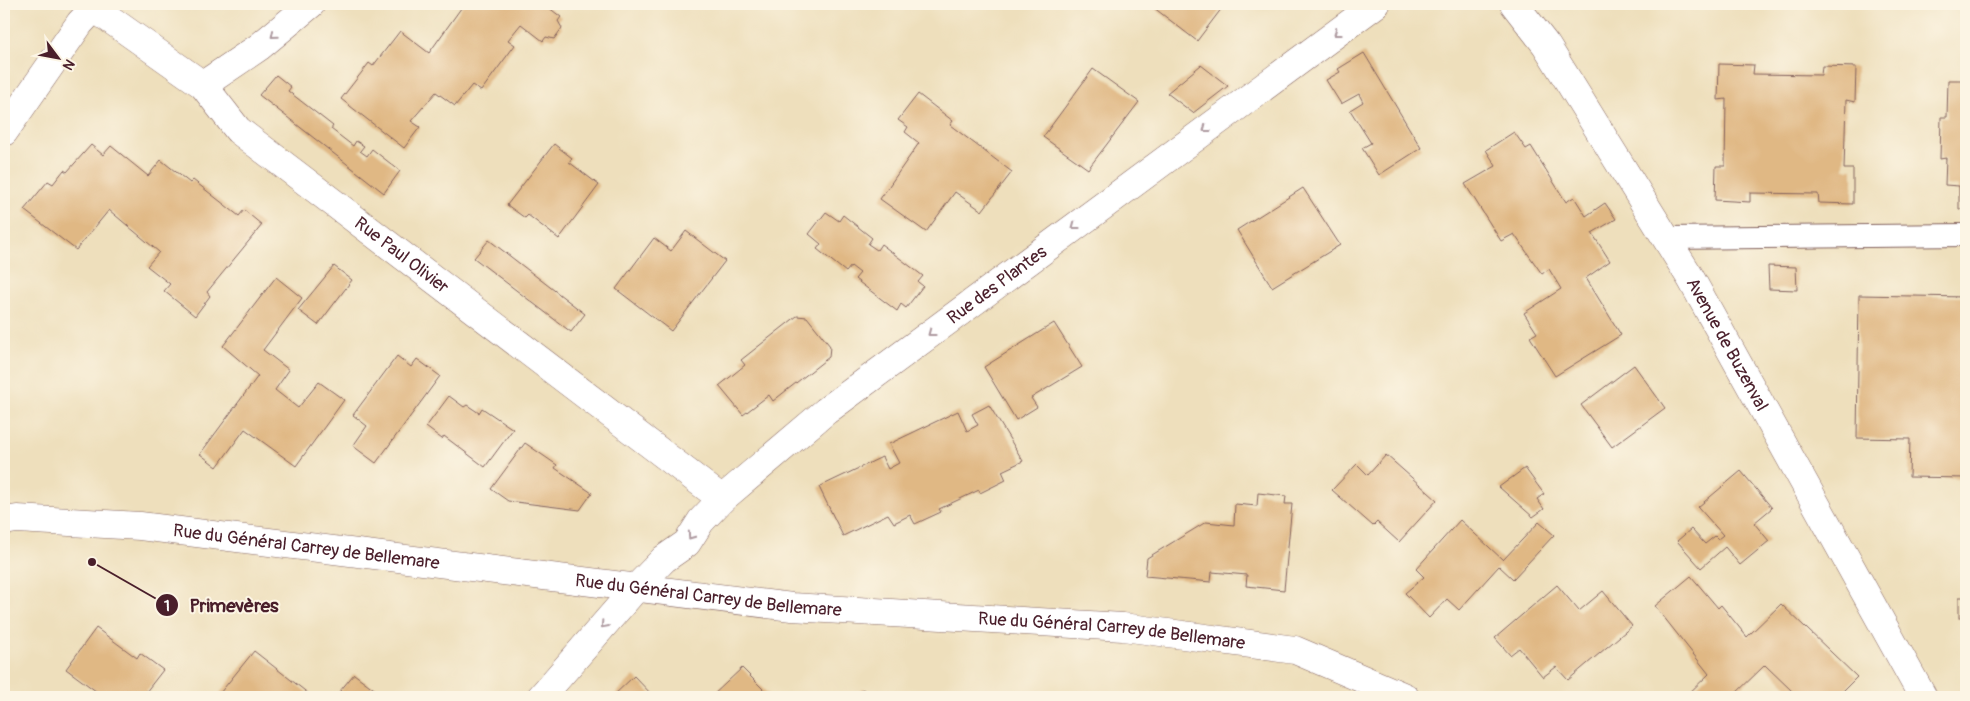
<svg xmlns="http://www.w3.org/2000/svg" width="1970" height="701" viewBox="0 0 1970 701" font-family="Pangolin,sans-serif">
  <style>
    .building { fill: #e0b884 }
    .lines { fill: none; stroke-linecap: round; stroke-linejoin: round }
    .lane-casing { stroke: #83625e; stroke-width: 24 }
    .street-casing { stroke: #83625e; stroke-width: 29 }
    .lane { stroke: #fff; stroke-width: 22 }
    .street { stroke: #fff; stroke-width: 28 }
    .oneway { stroke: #ae9aa0 }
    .labels { text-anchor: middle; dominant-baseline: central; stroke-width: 4; stroke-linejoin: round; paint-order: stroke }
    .street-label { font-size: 18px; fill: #4a1f2b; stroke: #fcf5e5 }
    .leader { fill: none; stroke: #4a1f2b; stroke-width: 2 }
    .callout-dot { fill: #4a1f2b; stroke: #fcf5e5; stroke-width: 2 }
    .mark-label { font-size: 15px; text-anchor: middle; font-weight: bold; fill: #fff }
    .callout-label { font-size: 19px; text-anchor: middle; font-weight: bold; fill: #4a1f2b; stroke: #fcf5e5; stroke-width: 4; stroke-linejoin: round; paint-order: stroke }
  </style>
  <rect width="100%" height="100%" fill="#fcf5e5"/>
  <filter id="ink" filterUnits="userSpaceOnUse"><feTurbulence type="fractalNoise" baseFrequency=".02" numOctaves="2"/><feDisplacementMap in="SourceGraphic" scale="10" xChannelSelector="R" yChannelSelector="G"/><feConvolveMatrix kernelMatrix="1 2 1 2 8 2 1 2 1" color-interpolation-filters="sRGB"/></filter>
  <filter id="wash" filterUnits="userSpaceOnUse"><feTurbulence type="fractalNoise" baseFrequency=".0096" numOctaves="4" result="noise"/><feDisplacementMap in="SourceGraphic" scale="20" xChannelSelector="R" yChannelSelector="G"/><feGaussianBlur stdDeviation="1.12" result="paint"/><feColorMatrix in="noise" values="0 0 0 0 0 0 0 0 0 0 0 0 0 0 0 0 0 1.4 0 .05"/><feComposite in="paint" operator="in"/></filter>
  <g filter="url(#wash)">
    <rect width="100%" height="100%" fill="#eedfbc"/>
    <g id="blocks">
      <g class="building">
        <polygon points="464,4 544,4 561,17 558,21 562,28 554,39 546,37 543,41 521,24 508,40 515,45 481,91 472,85 455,106 436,92 411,121 420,127 404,148 341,99 369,63 373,66 400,31 429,53"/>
        <polygon points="1149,4 1217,4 1222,8 1197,41"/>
        <polygon points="1364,53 1421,148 1379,175 1362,148 1371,143 1350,110 1363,102 1359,94 1341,104 1326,80 1340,72 1338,69"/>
        <polygon points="1719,64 1754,65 1753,74 1821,75 1822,66 1856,67 1855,102 1846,100 1844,169 1853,169 1853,204 1819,203 1818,194 1750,193 1750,202 1715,200 1716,166 1725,166 1726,99 1718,100"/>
        <polygon points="1201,65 1228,86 1193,113 1167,93"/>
        <polygon points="1093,69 1139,102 1088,169 1043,137"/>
        <polygon points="276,75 291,87 288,91 333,126 331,129 353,146 356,141 364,146 360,151 367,156 372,149 400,171 384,193 259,95"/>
        <polygon points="1948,80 1966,80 1966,209 1959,209 1959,186 1945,185 1946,158 1940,159 1941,117 1947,117"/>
        <polygon points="918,94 953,121 950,125 1012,172 982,211 955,192 926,232 880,199 919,143 905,132 908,127 898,120"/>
        <polygon points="1514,132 1526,149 1531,146 1566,202 1574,197 1586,216 1605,203 1616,219 1592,233 1610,261 1586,278 1621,335 1555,376 1530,337 1537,333 1524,313 1561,289 1549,269 1542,274 1514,234 1501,241 1465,184 1496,166 1486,150"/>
        <polygon points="554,144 572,158 569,162 599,185 559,239 528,215 525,218 507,205"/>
        <polygon points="91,145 103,155 111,146 148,176 161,160 190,183 193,180 239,216 244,210 262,225 207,292 210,296 195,316 164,291 170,284 147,266 159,252 109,210 76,250 24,210 48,181 53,184 64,170 67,172"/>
        <polygon points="1303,188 1340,245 1272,287 1237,230"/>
        <polygon points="826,212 839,221 843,215 872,238 868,244 877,250 881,244 923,276 918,282 923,286 906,308 901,304 897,311 855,279 860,273 851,266 846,272 817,249 821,244 809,234"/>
        <polygon points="686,231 725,261 671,331 616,289 654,238 671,251"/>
        <polygon points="489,240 585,314 571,332 474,258"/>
        <polygon points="334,266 352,280 318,325 298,310"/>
        <polygon points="1768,266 1796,267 1797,290 1769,289"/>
        <polygon points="276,277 302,298 263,350 289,370 275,390 298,408 319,382 344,400 296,466 245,429 217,467 200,454 258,376 223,346"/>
        <polygon points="1859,295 1966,297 1966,478 1909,477 1910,439 1857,438"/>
        <polygon points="797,316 807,317 830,346 829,357 773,401 769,395 743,415 719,386 745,365 741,360"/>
        <polygon points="1054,323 1082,367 1031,398 1037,407 1016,420 984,367"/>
        <polygon points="397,356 411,367 417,359 440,376 376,463 353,446 367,426 353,415"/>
        <polygon points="1634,365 1665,408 1612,447 1581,405"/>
        <polygon points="449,396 464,407 467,405 479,413 482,408 513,429 485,467 444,436 442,439 426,427"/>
        <polygon points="989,405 1023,461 1002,471 1006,480 980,493 979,490 939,509 941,512 915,524 910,515 894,523 888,514 843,536 819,487 882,457 888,469 899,463 889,444 958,411 967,431 978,425 972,414"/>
        <polygon points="525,443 557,465 555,468 592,493 580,510 508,501 491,489"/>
        <polygon points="1386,455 1437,500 1399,542 1377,522 1373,526 1332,490 1357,464 1368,475"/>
        <polygon points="1525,468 1544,494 1537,499 1544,509 1533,517 1499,487"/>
        <polygon points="1741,471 1772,508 1754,523 1769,541 1740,565 1725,547 1701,568 1677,541 1691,529 1705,544 1715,536 1718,539 1723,535 1698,507"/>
        <polygon points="1258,493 1286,496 1285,504 1292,504 1284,590 1246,586 1247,575 1212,572 1211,582 1145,576 1147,558 1206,522 1234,525 1235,504 1257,506"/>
        <rect x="1964" y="498" width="2" height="74"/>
        <polygon points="1460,520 1503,560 1539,522 1554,535 1513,579 1499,566 1459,610 1447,599 1429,618 1405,593 1424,577 1416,569"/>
        <polygon points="1691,576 1718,608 1721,605 1747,637 1781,604 1857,677 1837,697 1788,697 1793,692 1765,665 1732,697 1685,697 1709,674 1655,606"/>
        <polygon points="1557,585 1579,611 1603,591 1632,626 1568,680 1556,667 1543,677 1519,648 1510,655 1495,638"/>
        <rect x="1959" y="597" width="7" height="21"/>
        <polygon points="96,628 137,658 140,653 163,670 142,697 104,697 66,669"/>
        <polygon points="254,651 309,694 306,697 225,697 220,693"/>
        <polygon points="742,668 771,697 711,697"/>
        <polygon points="354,674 385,697 335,697"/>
        <polygon points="634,676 654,697 612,697"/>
        <polygon points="863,689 871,697 854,697"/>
      </g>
    </g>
  </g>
  <g filter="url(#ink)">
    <use href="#blocks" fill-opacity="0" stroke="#83625e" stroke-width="1"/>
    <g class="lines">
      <g class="lane-casing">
        <polyline id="lane" points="1666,238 1966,235"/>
      </g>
      <g class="street-casing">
        <g id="street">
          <path id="s1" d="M92,4L94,8L203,85L238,130L722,499"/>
          <path id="s2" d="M1514,4L1546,45L1690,277L1923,697"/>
          <polyline points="203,85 259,47 311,4"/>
          <polyline points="4,132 80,23 94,8"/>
          <path id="s3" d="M4,521L17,519L140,526L792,607L1123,627L1295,650L1405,697"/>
          <path id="s4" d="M541,697L636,588L664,559L687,543L701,521L722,499L826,411L1376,4"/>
        </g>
      </g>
      <use href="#lane" class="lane"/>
      <use href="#street" class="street"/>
    </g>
    <defs><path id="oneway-chevron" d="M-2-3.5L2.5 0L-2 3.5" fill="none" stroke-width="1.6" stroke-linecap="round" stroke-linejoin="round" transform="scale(1.25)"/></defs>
    <g class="oneway">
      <use href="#oneway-chevron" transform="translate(1337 33) rotate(143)"/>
      <use href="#oneway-chevron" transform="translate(274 35) rotate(140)"/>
      <use href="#oneway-chevron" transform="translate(1206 129) rotate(143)"/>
      <use href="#oneway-chevron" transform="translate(1075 226) rotate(143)"/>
      <use href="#oneway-chevron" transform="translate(931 333) rotate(143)"/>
      <use href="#oneway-chevron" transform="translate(691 536) rotate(125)"/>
      <use href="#oneway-chevron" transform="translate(604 625) rotate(131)"/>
    </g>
  </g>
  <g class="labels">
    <g class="street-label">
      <text stroke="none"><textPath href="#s1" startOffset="401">Rue Paul Olivier</textPath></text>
      <text stroke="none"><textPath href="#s4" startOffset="618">Rue des Plantes</textPath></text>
      <text stroke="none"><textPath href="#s2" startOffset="402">Avenue de Buzenval</textPath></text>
      <text stroke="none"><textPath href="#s3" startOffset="304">Rue du Général Carrey de Bellemare</textPath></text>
      <text stroke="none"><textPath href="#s3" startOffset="709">Rue du Général Carrey de Bellemare</textPath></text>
      <text stroke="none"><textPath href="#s3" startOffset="1114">Rue du Général Carrey de Bellemare</textPath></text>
    </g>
  </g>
  <path class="leader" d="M92 562L167 605"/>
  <g class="callout-dot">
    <circle cx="92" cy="562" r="5"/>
    <circle cx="167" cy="605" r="12"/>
  </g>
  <g class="mark-label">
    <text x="167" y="611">1</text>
  </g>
  <g class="callout-label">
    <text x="234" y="612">Primevères</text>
  </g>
  <rect width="1970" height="701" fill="none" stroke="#fcf5e5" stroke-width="20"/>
  <g transform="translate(58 58) rotate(122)" stroke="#fcf5e5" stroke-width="4" paint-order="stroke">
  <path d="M0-4L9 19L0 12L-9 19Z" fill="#4a1f2b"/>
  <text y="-8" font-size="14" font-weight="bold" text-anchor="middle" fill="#4a1f2b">N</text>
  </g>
</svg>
